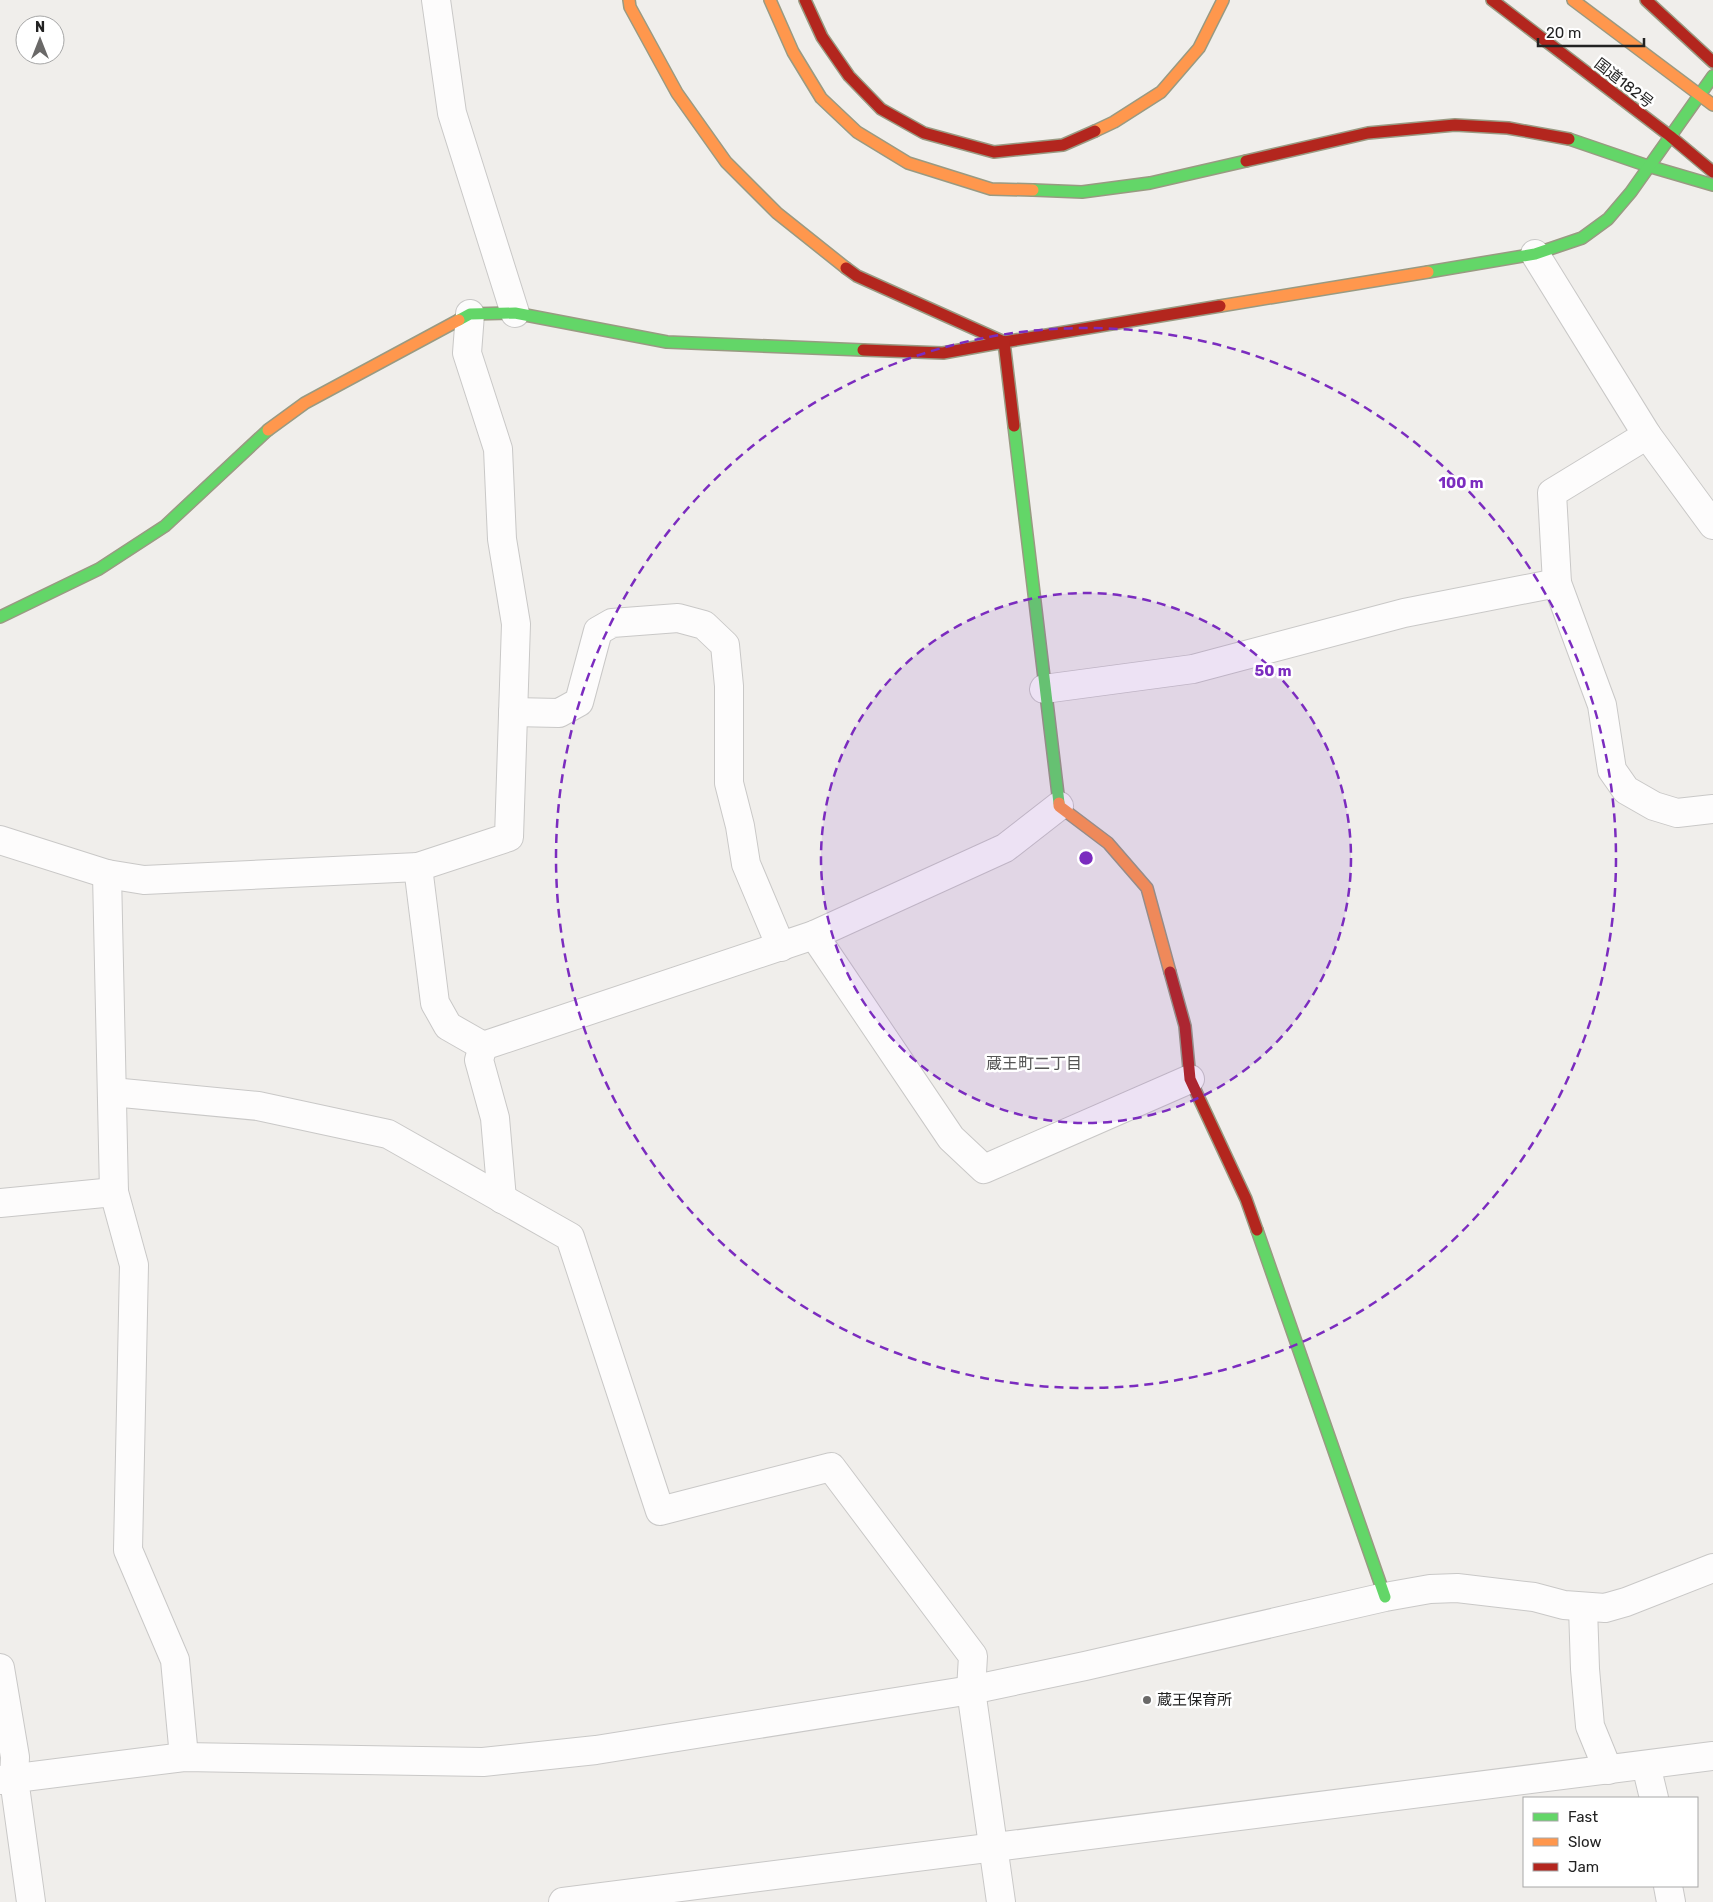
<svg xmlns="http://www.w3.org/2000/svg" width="1713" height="1902" viewBox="0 0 1713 1902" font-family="Rubik,'Noto Sans JP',sans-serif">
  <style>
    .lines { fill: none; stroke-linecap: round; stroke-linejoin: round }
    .street-casing { stroke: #c9c8c7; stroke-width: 30 }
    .fast-casing { stroke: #999a82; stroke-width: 14 }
    .slow-casing { stroke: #999a82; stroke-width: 14 }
    .jam-casing { stroke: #999a82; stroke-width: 14 }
    .street { stroke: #fdfcfc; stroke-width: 28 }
    .fast { stroke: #63d668; stroke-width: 11 }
    .slow { stroke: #ff974d; stroke-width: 11 }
    .jam { stroke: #b3261e; stroke-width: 11 }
    .ring { fill: none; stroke: #7b2cbf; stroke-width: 2.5; stroke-dasharray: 9 6 }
    .poi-dot { fill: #6a6968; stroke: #fff; stroke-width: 2 }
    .labels { text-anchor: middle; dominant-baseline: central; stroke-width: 5; stroke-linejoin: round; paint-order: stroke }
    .street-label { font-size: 15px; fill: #222; stroke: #fff }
    .poi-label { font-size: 15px; fill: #222; stroke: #fff; text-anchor: start }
    .neighbourhood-label { font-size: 16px; fill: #555; stroke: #fff }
    .centre { fill: #7b2cbf; stroke: #fff; stroke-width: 2.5 }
    .ring-label { font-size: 15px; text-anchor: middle; font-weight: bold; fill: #7b2cbf; stroke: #fff; stroke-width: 5; stroke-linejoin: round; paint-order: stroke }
  </style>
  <rect width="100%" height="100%" fill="#f0eeeb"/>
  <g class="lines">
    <g class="street-casing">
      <g id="street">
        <polyline points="436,0 452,113 515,313"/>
        <polyline points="1535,254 1647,435 1713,525"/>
        <polyline points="1647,435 1552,493 1557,583 1602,705 1612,770 1626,790 1654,806 1677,813 1713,809"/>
        <polyline points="1044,689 1193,669 1404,613 1557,583"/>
        <polyline points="513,712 559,713 579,702 598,631 612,623 678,618 704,625 725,645 729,686 729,783 740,826 746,864 781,947"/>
        <polyline points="0,840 107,874 144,880 418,867 509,837 516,624 502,539 498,449 467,353 470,314"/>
        <polyline points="418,867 435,1003 448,1026 483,1046"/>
        <polyline points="107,874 114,1192 134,1265 128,1550 175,1660 184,1757"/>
        <polyline points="814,935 951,1138 984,1169 1190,1079"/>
        <polyline points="112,1092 258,1106 388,1134 570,1237 660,1511 831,1467 973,1656 971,1690 1001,1902"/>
        <polyline points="502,1199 495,1118 479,1060 483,1046 814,935 1005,848 1059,806"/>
        <polyline points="0,1203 114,1192"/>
        <polyline points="1583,1607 1585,1669 1590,1726 1608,1770"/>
        <polyline points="0,1668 15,1757 14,1779 31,1902"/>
        <polyline points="1646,1765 1654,1798"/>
        <polyline points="0,1780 184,1757 483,1762 596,1750 971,1690 1085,1666 1385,1597 1430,1589 1457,1588 1534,1597 1564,1605 1605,1608 1626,1602 1713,1568"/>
        <polyline points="1668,1886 1671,1902"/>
        <polyline points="563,1902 1713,1756"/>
      </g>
    </g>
    <g class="fast-casing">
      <g id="fast">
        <polyline points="1569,139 1648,166 1713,185"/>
        <polyline points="1033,190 1082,192 1150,183 1246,161"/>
        <polyline points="1428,272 1535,254 1582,238 1608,219 1631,192 1713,76"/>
        <polyline points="459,320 470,314 515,313 667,342 863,350"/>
        <polyline points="1014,426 1059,803"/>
        <polyline points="0,617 99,569 165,526 268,430"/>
        <polyline points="1257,1230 1385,1597"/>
      </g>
    </g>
    <g class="slow-casing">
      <g id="slow">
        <polyline points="629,0 630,7 677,93 726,162 777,213 846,268"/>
        <polyline points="770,0 793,52 821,98 857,132 908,163 991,189 1033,190"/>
        <polyline points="1573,0 1713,105"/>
        <polyline points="1095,131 1114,122 1161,92 1199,48 1223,0"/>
        <polyline points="1220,306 1428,272"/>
        <polyline points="268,430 305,403 459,320"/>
        <polyline points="1059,803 1059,806 1108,843 1147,888 1170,972"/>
      </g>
    </g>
    <g class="jam-casing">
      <g id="jam">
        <polyline points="805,0 822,37 849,76 881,109 924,133 994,152 1063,145 1095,131"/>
        <polyline points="1492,0 1670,136 1713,172"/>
        <polyline points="1646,0 1713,62"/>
        <polyline points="1246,161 1368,133 1455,125 1508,128 1569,139"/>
        <polyline points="846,268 857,276 1004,342 1220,306"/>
        <polyline points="863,350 943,353 1004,342 1014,426"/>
        <polyline points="1170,972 1185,1026 1190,1079 1246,1199 1257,1230"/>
      </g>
    </g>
    <use href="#street" class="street"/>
    <use href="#fast" class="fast"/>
    <use href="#slow" class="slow"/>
    <use href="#jam" class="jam"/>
  </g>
  <circle cx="1086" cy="858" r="265" fill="#7b2cbf" fill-opacity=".12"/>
  <g class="ring">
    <circle cx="1086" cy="858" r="265"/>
    <circle cx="1086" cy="858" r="530"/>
  </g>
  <circle class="poi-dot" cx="1147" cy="1700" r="5"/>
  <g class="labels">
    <g class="street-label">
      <text transform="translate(1624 83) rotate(38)">国道182号</text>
    </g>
    <g class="poi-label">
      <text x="1157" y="1700">蔵王保育所</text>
    </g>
    <g class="neighbourhood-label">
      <text x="1034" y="1063">蔵王町二丁目</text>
    </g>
  </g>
  <circle cx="1086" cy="858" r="8" class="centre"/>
  <g class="ring-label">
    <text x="1461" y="488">100 m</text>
    <text x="1273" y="676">50 m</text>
  </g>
  <rect x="1523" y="1797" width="175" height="90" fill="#ffffff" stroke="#a7a7a7"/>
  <rect x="1533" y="1813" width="25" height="8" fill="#63d668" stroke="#a7a7a7"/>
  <text x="1568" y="1822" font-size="15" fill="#222222">Fast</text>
  <rect x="1533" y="1838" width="25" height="8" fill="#ff974d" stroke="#a7a7a7"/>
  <text x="1568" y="1847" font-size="15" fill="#222222">Slow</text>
  <rect x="1533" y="1863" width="25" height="8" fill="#b3261e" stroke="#a7a7a7"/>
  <text x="1568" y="1872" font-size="15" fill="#222222">Jam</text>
  <g transform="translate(40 40)"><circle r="24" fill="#ffffff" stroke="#a7a7a7"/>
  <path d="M0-4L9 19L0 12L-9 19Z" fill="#6a6968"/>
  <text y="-8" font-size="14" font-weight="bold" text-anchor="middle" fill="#222222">N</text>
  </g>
  <path d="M1538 38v8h106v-8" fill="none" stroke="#222222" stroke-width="2.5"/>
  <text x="1546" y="38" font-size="15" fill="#222222" stroke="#ffffff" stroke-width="4" paint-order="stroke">20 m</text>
</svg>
